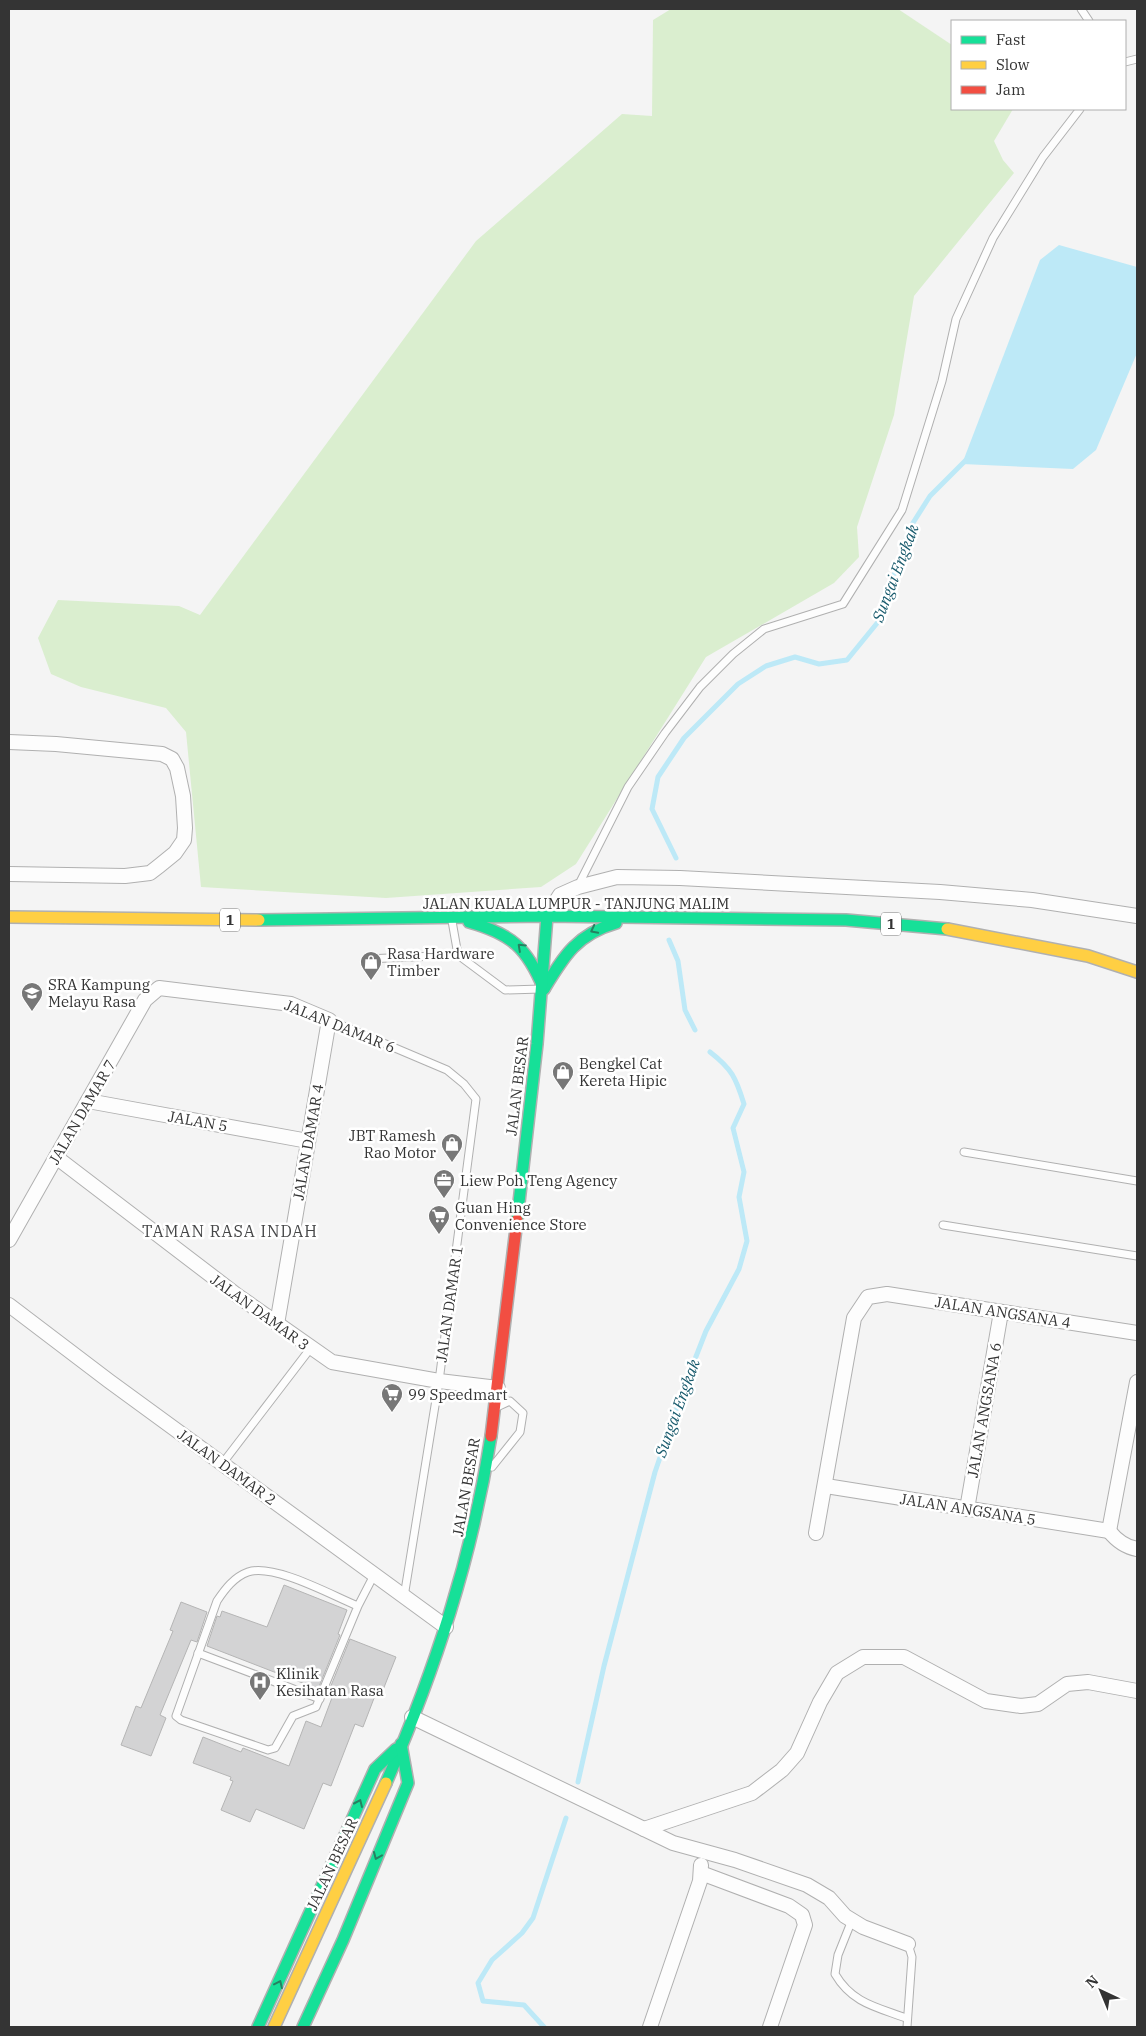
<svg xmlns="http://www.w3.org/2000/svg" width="1146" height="2036" viewBox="0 0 1146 2036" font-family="'IBM Plex Serif',serif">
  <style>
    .green { fill: #daeecf }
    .water { fill: #bde9f7 }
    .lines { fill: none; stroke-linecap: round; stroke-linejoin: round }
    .stream { stroke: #bde9f7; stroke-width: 5 }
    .building { fill: #d3d3d4; stroke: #b5b5b5 }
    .lane-casing { stroke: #b0b0b0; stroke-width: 9 }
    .street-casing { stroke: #b0b0b0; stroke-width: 16 }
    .fast-casing { stroke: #b0b0b0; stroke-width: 14 }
    .slow-casing { stroke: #b0b0b0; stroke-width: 14 }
    .jam-casing { stroke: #b0b0b0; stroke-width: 14 }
    .lane { stroke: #fdfdfd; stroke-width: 7 }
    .street { stroke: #fdfdfd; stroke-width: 14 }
    .fast { stroke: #16e098; stroke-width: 11 }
    .slow { stroke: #ffcf43; stroke-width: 11 }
    .jam { stroke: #f24e42; stroke-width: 11 }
    .oneway { stroke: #268161 }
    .labels { text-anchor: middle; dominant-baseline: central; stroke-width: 5; stroke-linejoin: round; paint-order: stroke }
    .shield { fill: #fff; stroke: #717171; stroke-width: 1 }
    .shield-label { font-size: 14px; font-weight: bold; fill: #343434 }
    .street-label { font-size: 15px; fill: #343434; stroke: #fff }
    .poi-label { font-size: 15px; fill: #343434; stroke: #fff; text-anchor: start }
    .water-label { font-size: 16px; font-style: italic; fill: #195b6d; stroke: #fff }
    .neighbourhood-label { font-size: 16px; letter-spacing: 1px; fill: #464748; stroke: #fff }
  </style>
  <rect width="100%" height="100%" fill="#f4f4f4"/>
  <polygon class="green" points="671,9 898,9 952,45 952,109 1013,109 994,141 1003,160 1014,173 914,296 894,415 857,527 859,557 834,583 706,657 576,864 541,887 386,898 201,887 186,732 166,708 81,687 51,674 38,638 58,600 179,606 200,615 476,241 622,114 652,116 653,20"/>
  <polygon class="water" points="1059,245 1137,267 1137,353 1096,450 1073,469 962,464 1040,260"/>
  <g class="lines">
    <g class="stream">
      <polyline points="676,858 652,809 658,777 684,738 738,684 766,666 795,657 819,664 847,660 878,622 911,526 930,496 967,459"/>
      <polyline points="669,940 678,961 685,1010 695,1030"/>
      <path d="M578,1782L604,1666L655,1472L686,1382L706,1331L739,1269L747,1241L739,1197L744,1172L733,1128L744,1104C736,1078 732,1069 710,1052"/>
      <polyline points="544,2027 524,2005 483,2001 478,1983 492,1960 522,1933 533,1918 566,1818"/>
    </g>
  </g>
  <g class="building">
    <polygon points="284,1585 347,1610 338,1634 340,1635 318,1689 207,1646 217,1616 220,1617 222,1611 267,1627"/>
    <polygon points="181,1602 207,1612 197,1642 191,1640 160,1715 166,1718 151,1756 121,1745 136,1706 141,1708 173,1631 170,1630"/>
    <polygon points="350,1639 396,1657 381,1695 376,1693 363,1727 355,1724 331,1786 323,1783 304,1829 256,1809 250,1822 221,1810 233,1781 230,1780 231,1777 193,1763 203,1737 241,1752 243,1748 289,1766 306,1721 321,1727 333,1695 328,1693"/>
  </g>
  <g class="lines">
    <g class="lane-casing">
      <g id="lane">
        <polyline points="1081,9 1089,21"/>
        <polyline points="1125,62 1137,59"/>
        <polyline points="578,886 628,787 665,733 700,687 733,654 764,629 843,604 902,510 942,381 956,319 993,238 1043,157 1080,109"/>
        <polyline points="452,921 458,955"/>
        <polyline points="366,959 458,955 505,990 541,989"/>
        <polyline points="329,1020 447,1070 464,1084 476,1099 439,1381 404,1597"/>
        <polyline points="964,1152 1137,1181"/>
        <polyline points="943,1225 1137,1256"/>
        <polyline points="222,1464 310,1349"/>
        <polyline points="492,1467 520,1432 523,1413 510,1401 497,1407"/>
        <path d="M358,1606C333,1596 274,1563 248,1572C234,1577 225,1589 217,1601L176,1716L181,1720L268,1750L275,1748L293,1716L316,1707L358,1606L374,1575"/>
        <polyline points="198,1653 320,1699"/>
        <path d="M852,1920L838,1955L835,1974C852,2003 876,2007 906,2018"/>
        <polyline points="907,2027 912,1957 908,1944"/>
      </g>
    </g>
    <g class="street-casing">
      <g id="street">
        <polyline points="9,742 56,744 162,754 172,759 177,768 183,796 185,828 184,840 175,853 159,866 150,873 125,876 9,874"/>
        <polyline points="547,916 560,895 578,887 617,877 680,878 940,892 1032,900 1137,916"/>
        <polyline points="88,1101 308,1141"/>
        <polyline points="56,1157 238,1296 332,1362 439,1381 498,1388"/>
        <polyline points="9,1240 145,1000 159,988 291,1004 329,1020 277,1324"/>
        <polyline points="9,1305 109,1381 446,1627"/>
        <polyline points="826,1486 1109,1531"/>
        <polyline points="967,1509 1001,1312"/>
        <polyline points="1109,1531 1137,1382"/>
        <path d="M1109,1531C1117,1541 1125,1547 1137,1549"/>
        <polyline points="816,1533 854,1318 868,1297 887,1294 1137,1333"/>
        <polyline points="412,1717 673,1843 735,1860 807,1885 829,1898 845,1916 863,1927 908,1944"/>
        <polyline points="644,1829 752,1793 782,1770 797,1753 820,1702 837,1673 863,1657 904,1657 986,1701 1021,1706 1038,1704 1067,1684 1088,1682 1137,1691"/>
        <polyline points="701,1873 789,1906 802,1915 805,1925 770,2027"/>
        <polyline points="650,2027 700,1881 701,1865"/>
      </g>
    </g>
    <g class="fast-casing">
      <g id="fast">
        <polyline points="259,920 547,916 846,920 947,929"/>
        <path d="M469,922C512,934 527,948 544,989"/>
        <path d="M544,989C564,956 577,934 616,923"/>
        <polyline points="517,1220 537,1044 547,916"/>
        <path d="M386,1783C435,1670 472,1558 491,1436"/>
        <polyline points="258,2027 375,1769 396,1749"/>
        <polyline points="303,2027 343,1940 408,1783 401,1744"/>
      </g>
    </g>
    <g class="slow-casing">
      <g id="slow">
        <polyline points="9,917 259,920"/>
        <polyline points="947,929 1088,956 1137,972"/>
        <polyline points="274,2027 386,1783"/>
      </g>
    </g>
    <g class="jam-casing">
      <polyline id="jam" points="491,1436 517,1220"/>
    </g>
    <use href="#lane" class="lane"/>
    <use href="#street" class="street"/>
    <use href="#fast" class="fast"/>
    <use href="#slow" class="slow"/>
    <use href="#jam" class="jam"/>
  </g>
  <defs><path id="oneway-chevron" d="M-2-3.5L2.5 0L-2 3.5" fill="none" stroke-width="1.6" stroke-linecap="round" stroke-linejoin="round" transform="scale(1.25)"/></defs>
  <g class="oneway">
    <use href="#oneway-chevron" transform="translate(594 930) rotate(153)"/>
    <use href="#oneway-chevron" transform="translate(521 947) rotate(-137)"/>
    <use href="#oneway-chevron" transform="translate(359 1803) rotate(-66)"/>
    <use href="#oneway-chevron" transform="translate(377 1856) rotate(113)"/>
    <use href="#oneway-chevron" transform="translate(279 1984) rotate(-65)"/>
  </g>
  <defs>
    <g id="shop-pin" transform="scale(1.125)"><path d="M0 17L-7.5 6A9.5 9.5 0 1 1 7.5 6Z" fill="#777" stroke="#fff"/><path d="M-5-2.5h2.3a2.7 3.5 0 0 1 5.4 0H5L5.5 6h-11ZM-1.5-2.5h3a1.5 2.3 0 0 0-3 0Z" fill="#fff"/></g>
    <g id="school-pin" transform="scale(1.125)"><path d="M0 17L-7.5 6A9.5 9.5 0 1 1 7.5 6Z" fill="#777" stroke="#fff"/><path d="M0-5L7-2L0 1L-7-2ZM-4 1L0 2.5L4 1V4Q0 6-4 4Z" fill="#fff"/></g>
    <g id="office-pin" transform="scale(1.125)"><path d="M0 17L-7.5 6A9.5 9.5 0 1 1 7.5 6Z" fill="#777" stroke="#fff"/><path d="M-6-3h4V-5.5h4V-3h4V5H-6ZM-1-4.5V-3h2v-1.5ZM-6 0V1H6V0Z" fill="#fff"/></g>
    <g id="supermarket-pin" transform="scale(1.125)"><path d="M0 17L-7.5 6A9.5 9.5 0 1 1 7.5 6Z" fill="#777" stroke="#fff"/><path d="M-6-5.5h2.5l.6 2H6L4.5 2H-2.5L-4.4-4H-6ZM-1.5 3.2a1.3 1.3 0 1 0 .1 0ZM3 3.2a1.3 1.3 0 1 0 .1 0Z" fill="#fff"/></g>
    <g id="hospital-pin" transform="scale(1.125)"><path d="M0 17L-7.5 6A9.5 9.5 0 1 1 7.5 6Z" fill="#777" stroke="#fff"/><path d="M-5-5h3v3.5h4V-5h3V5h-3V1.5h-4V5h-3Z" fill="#fff"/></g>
  </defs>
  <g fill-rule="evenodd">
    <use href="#shop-pin" x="371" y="962"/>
    <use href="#school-pin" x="32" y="993"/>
    <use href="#shop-pin" x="563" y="1072"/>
    <use href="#shop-pin" x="452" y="1144"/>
    <use href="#office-pin" x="444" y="1180"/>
    <use href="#supermarket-pin" x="439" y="1216"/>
    <use href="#supermarket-pin" x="392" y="1394"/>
    <use href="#hospital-pin" x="260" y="1682"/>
  </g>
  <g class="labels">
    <g class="shield">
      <rect x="220" y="908.5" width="20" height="23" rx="4"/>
      <rect x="881" y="912.5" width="20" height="23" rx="4"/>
    </g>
    <g class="shield-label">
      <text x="230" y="920">1</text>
      <text x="891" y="924">1</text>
    </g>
    <g class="street-label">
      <text x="576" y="903">JALAN KUALA LUMPUR - TANJUNG MALIM</text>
      <text transform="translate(340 1026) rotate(22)">JALAN DAMAR 6</text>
      <text transform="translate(517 1086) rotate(-83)">JALAN BESAR</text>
      <text transform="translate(82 1112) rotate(-60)">JALAN DAMAR 7</text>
      <text transform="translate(198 1121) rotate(10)">JALAN 5</text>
      <text transform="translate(308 1142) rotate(-80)">JALAN DAMAR 4</text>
      <text transform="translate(449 1304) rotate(-82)">JALAN DAMAR 1</text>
      <text transform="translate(260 1312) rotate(36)">JALAN DAMAR 3</text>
      <text transform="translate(1003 1312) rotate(9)">JALAN ANGSANA 4</text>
      <text transform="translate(984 1410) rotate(-80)">JALAN ANGSANA 6</text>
      <text transform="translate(227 1467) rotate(36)">JALAN DAMAR 2</text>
      <text transform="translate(466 1487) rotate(-80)">JALAN BESAR</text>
      <text transform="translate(968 1509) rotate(9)">JALAN ANGSANA 5</text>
      <text transform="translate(332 1864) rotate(-65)">JALAN BESAR</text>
    </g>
    <g class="poi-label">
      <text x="387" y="953">Rasa Hardware<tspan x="387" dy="17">Timber</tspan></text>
      <text x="48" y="984">SRA Kampung<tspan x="48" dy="17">Melayu Rasa</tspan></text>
      <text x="579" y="1063">Bengkel Cat<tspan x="579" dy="17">Kereta Hipic</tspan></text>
      <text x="436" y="1135" text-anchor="end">JBT Ramesh<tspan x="436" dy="17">Rao Motor</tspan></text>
      <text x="460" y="1180">Liew Poh Teng Agency</text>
      <text x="455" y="1207">Guan Hing<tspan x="455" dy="17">Convenience Store</tspan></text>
      <text x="408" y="1394">99 Speedmart</text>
      <text x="276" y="1673">Klinik<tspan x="276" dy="17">Kesihatan Rasa</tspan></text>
    </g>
    <g class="water-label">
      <text transform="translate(895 573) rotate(-69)">Sungai Engkak</text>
      <text transform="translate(677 1408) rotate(-70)">Sungai Engkak</text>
    </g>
    <g class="neighbourhood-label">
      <text x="230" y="1231">TAMAN RASA INDAH</text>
    </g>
  </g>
  <rect width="1146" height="2036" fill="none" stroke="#343434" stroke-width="20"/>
  <rect x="951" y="20" width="175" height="90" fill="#ffffff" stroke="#aeaeae"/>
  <rect x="961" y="36" width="25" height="8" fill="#16e098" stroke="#aeaeae"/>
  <text x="996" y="45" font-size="15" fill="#343434">Fast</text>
  <rect x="961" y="61" width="25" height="8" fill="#ffcf43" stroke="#aeaeae"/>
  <text x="996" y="70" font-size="15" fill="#343434">Slow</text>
  <rect x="961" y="86" width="25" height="8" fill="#f24e42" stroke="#aeaeae"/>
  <text x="996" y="95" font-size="15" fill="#343434">Jam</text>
  <g transform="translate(1101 1991) rotate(316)" stroke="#ffffff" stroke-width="4" paint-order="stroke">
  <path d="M0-4L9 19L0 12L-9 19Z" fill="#343434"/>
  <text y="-8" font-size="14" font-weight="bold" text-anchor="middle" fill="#343434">N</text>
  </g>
</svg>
